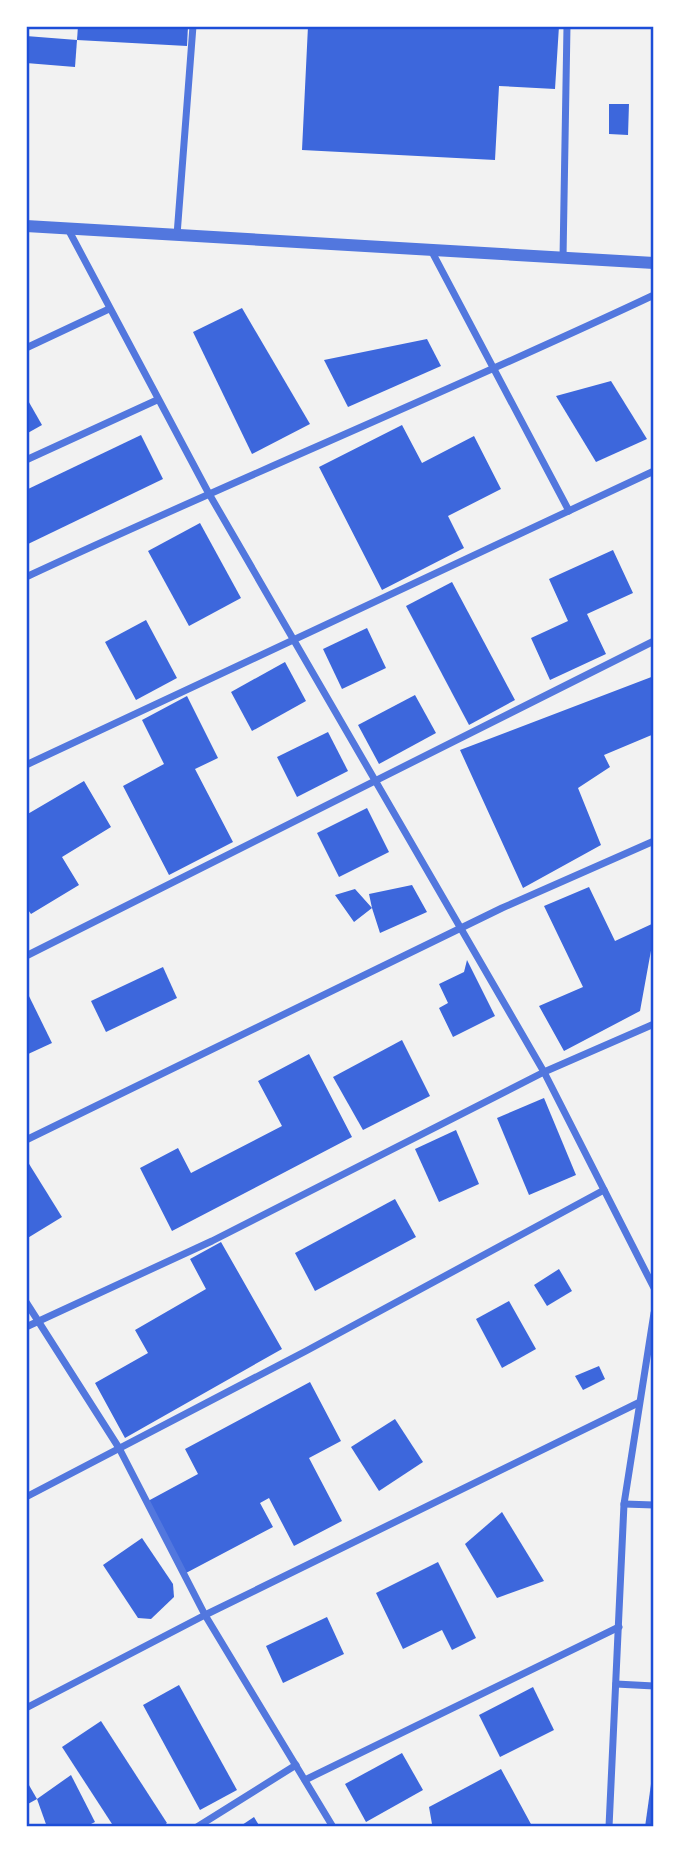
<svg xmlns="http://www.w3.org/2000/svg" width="680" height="1853" viewBox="0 0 680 1853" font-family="'Asap Condensed',sans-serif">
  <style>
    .building { fill: #3d67dc }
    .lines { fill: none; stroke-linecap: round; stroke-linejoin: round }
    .minor { stroke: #5277de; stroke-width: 7 }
    .tertiary { stroke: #5277de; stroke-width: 12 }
    .neatline { fill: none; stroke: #1d4ed8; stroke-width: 2.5 }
  </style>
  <rect width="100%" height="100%" fill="#f2f2f2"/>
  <g class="building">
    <polygon points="78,26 188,26 187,46 77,40"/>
    <polygon points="308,26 559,26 555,89 499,86 495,160 302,150"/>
    <polygon points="26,36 77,40 75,67 26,63"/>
    <polygon points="609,104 629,104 628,135 609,134"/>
    <polygon points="242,308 310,424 252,454 193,332"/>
    <polygon points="427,339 441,366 348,407 324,360"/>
    <polygon points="611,381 647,439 596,462 556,396"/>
    <polygon points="26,397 42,425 26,434"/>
    <polygon points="402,425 422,463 474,436 501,489 448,516 464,548 382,590 319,467"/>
    <polygon points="141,435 163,479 26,545 26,490"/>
    <polygon points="200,523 241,598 189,626 148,551"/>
    <polygon points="613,550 633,593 587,614 606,654 550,680 531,638 568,621 549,579"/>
    <polygon points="452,582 515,700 469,725 406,606"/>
    <polygon points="146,620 177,678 136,700 105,642"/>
    <polygon points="367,628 386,668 342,689 323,649"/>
    <polygon points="285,662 306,701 252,731 231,692"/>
    <polygon points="654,676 654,734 604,755 610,767 578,788 601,845 523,888 460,750"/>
    <polygon points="415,695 436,733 379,764 358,725"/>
    <polygon points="187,696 218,758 195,769 233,842 169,875 123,786 164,764 142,720"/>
    <polygon points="328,732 348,771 297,797 277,757"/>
    <polygon points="84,781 111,827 62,857 79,885 31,914 26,907 26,815"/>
    <polygon points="367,808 389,852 339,877 317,833"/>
    <polygon points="412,885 427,912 380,933 372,908 354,922 335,895 355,889 372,908 369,894"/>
    <polygon points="589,887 615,941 654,923 654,934 640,1011 564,1051 539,1006 583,987 544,906"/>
    <polygon points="467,960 495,1016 453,1037 439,1008 448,1003 439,984 464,972"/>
    <polygon points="163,967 177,998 106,1032 91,1001"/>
    <polygon points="26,990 52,1043 26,1055"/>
    <polygon points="402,1040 430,1096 363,1130 333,1077"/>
    <polygon points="309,1054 352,1137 172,1231 140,1168 178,1148 191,1173 282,1126 258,1081"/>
    <polygon points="544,1098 576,1175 529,1195 497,1118"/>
    <polygon points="456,1130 479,1184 439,1202 415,1149"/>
    <polygon points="26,1159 62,1217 26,1239"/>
    <polygon points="395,1199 416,1237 315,1291 295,1253"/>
    <polygon points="221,1242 282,1349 125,1438 95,1383 148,1353 135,1330 206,1289 190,1259"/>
    <polygon points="559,1269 572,1291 547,1306 534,1285"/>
    <polygon points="509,1301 536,1349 502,1368 476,1319"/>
    <polygon points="599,1366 605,1379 583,1390 575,1376"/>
    <polygon points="310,1382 341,1441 309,1458 342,1521 294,1546 269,1498 260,1503 273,1527 186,1573 148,1501 198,1474 185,1449"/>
    <polygon points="395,1419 423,1462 379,1491 351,1447"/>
    <polygon points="502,1512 544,1581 497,1598 465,1544"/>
    <polygon points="142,1538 173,1584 174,1597 151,1619 138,1618 103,1565"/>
    <polygon points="438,1562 476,1638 452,1650 442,1630 403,1649 376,1593"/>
    <polygon points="327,1617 344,1654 283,1683 266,1646"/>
    <polygon points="179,1685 237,1790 200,1810 143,1705"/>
    <polygon points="533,1687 554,1730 500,1757 479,1715"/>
    <polygon points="101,1721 167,1823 162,1827 114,1827 62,1747"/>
    <polygon points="402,1753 423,1790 366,1822 345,1784"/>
    <polygon points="501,1769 532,1826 426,1827 432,1824 429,1807"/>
    <polygon points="71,1775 95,1822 85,1827 47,1827 37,1799"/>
    <polygon points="652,1777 654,1827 645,1827"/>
    <polygon points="26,1780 37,1799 26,1805"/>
    <polygon points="254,1817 260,1827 239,1827"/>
  </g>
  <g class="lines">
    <g class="minor">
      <polyline points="68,229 208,492 544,1072 654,1288"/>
      <polyline points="177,235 193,26"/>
      <polyline points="431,250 569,511"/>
      <polyline points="563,258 567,26"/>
      <polyline points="26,348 109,309"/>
      <polyline points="26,460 157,400"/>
      <path d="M26,577C234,480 446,393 654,295"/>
      <polyline points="26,765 654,471"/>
      <polyline points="26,956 654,641"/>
      <polyline points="26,1140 502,908 654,841"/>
      <polyline points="26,1302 119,1448 205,1615 333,1827"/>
      <polyline points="26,1327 212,1241 544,1072 654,1024"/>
      <polyline points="26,1497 306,1351 604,1190"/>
      <polyline points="624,1504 654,1505"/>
      <polyline points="616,1684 654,1686"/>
      <polyline points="26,1708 205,1615 638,1403"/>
      <polyline points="305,1780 619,1627"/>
      <polyline points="197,1827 296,1765"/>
      <polyline points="609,1827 624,1504 654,1313"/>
    </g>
    <polyline class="tertiary" points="26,226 654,263"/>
  </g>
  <rect width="680" height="1853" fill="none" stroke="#ffffff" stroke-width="56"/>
  <rect x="28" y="28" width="624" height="1797" class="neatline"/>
</svg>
